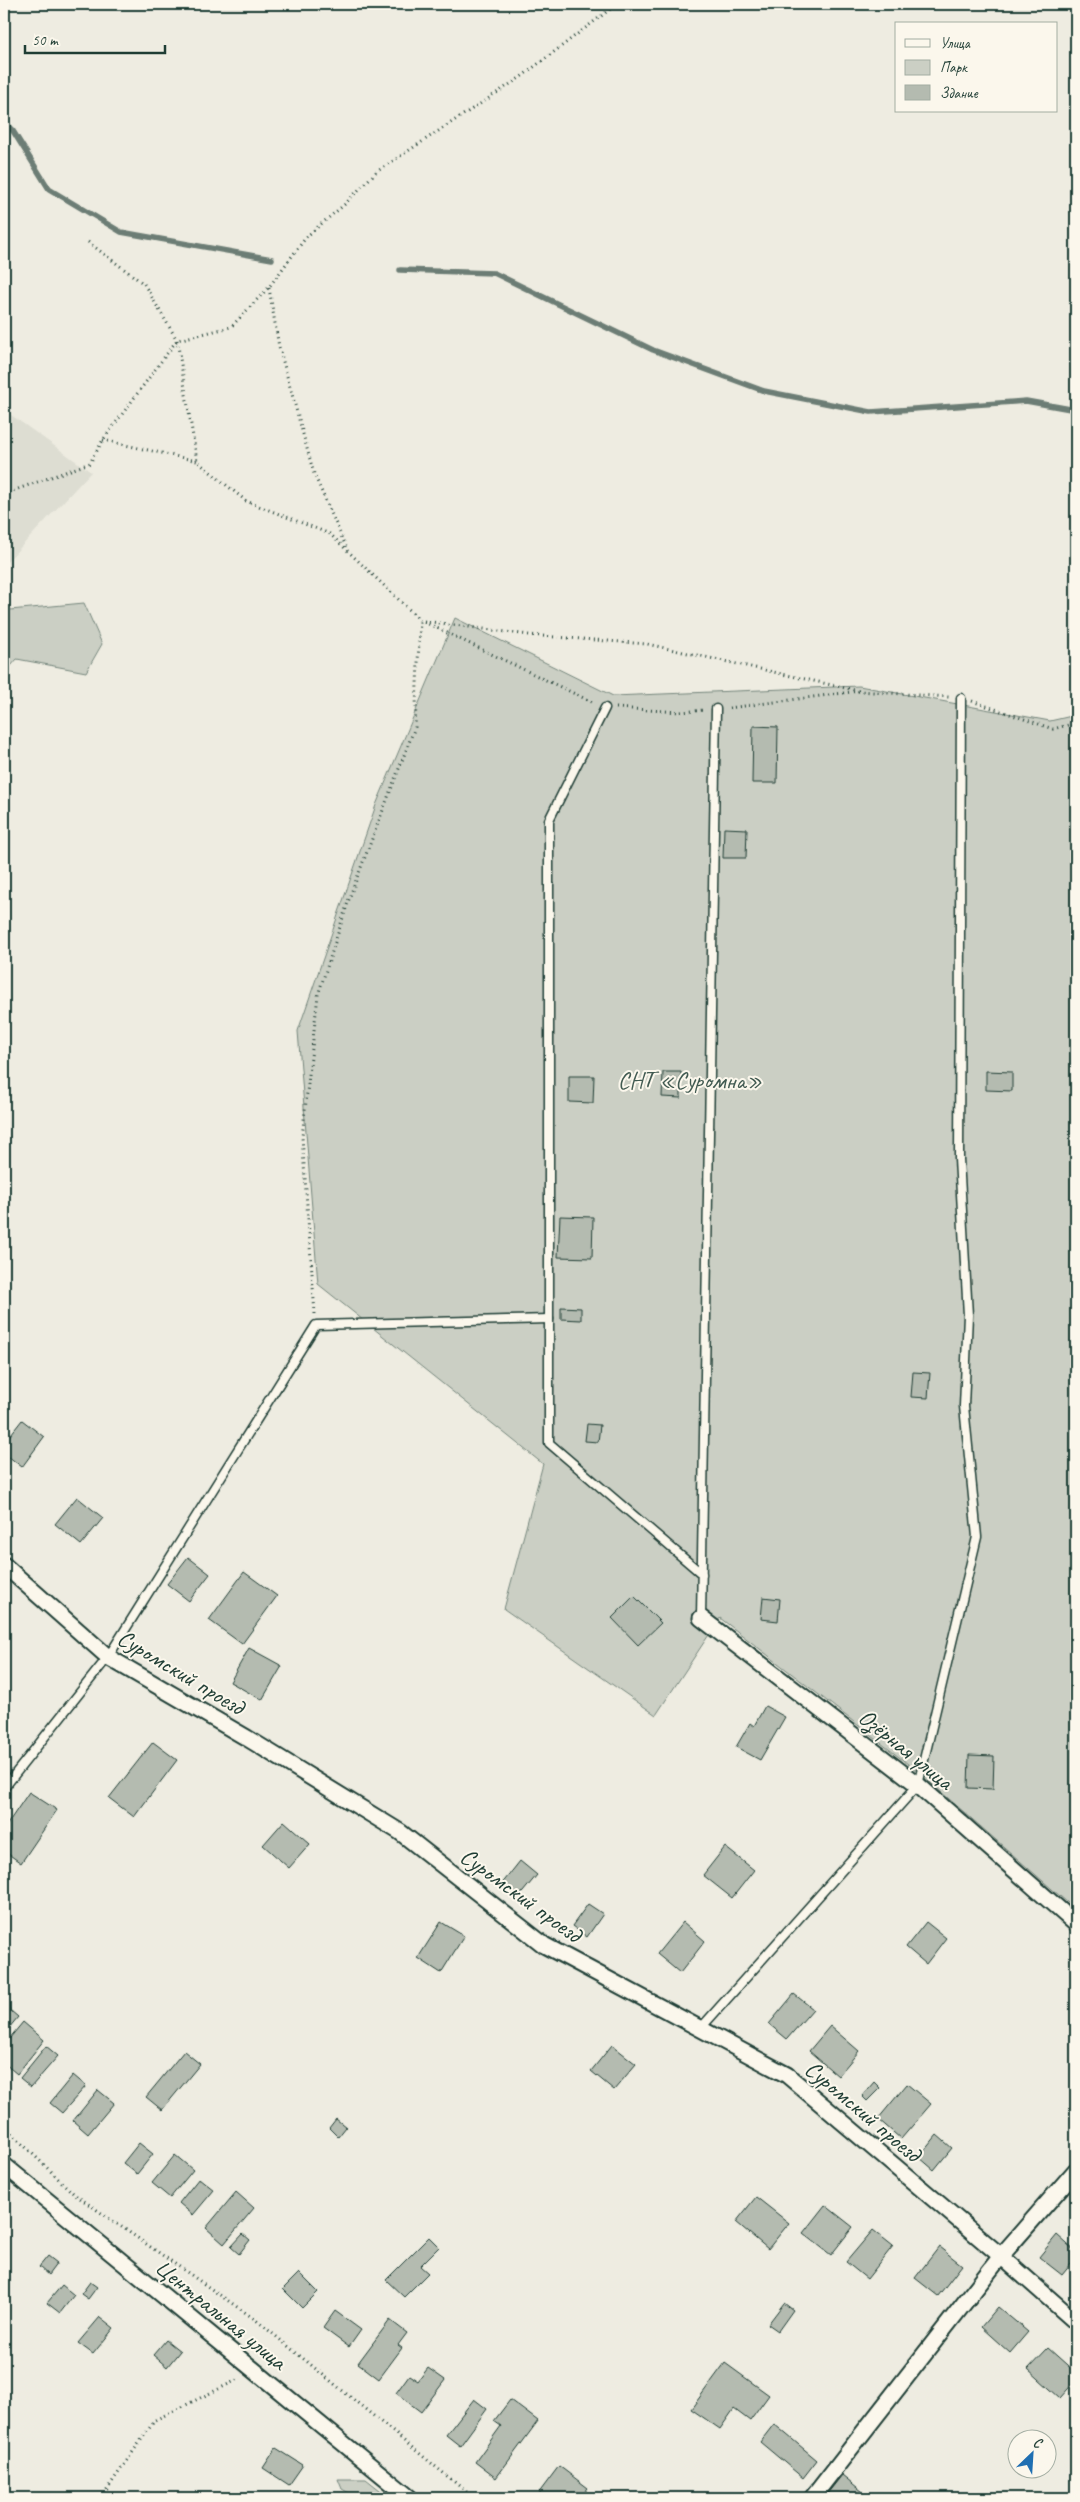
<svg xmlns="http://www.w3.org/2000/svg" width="1080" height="2502" viewBox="0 0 1080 2502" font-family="Caveat,sans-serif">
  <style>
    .built { fill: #ddddd2 }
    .green { fill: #cbcfc4; stroke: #75867c }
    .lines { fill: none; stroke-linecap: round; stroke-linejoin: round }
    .stream { stroke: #6c7d74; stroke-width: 5.5 }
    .building { fill: #b4bbb0; stroke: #1f3d34 }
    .lane-casing { stroke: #1f3d34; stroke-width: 11 }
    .street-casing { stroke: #1f3d34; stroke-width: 19 }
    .path { stroke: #1f3d34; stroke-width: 3; stroke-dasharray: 1 4; stroke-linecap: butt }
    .lane { stroke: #fbf7ec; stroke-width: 8 }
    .street { stroke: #fbf7ec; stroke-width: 15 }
    .labels { text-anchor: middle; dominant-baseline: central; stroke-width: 4; stroke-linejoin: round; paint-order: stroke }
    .park-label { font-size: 24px; fill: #415a51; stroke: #fbf7ec }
    .street-label { font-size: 24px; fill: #1f3d34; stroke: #fbf7ec }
  </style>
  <rect width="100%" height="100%" fill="#eeece1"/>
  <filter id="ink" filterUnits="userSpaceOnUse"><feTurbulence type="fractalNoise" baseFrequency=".02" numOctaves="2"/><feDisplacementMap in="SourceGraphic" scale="10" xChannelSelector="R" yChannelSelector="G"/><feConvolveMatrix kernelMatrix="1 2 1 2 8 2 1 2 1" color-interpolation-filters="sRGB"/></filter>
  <g filter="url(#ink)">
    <polygon class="built" points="4,410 91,472 4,565"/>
    <g class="green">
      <polygon points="84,603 102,644 86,672 17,659 4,674 4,615 10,610"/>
      <polygon points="455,618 613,696 859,686 1050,721 1076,715 1076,1910 917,1771 720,1618 656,1715 504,1609 543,1464 318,1284 298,1031 376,805"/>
      <polygon points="338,2479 366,2479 390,2498 358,2498 342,2489"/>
    </g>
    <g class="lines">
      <g class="stream">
        <polyline points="4,122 13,131 49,189 121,232 272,259"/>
        <polyline points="400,270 494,273 653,350 764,391 871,412 1026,401 1076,410"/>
      </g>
    </g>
    <g class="building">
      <polygon points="753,726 778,727 777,783 752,783"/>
      <polygon points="724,828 747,829 746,858 723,858"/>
      <polygon points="986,1071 1012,1072 1012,1091 986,1090"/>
      <polygon points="663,1072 681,1072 681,1098 662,1097"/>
      <polygon points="569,1076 594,1076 593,1103 569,1102"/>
      <polygon points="560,1216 593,1217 592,1258 558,1257"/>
      <polygon points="561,1307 581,1308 581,1320 561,1319"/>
      <polygon points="913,1372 930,1373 928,1398 911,1397"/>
      <polygon points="22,1420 44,1437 22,1467 4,1453 4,1443"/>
      <polygon points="587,1424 600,1425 598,1442 585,1441"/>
      <polygon points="77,1497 103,1518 81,1545 55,1524"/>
      <polygon points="188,1557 210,1574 189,1601 167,1584"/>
      <polygon points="244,1572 277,1596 242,1644 209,1620"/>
      <polygon points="634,1596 661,1623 638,1645 612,1618"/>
      <polygon points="763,1597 780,1599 778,1621 761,1619"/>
      <polygon points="249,1648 282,1666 262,1700 230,1682"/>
      <polygon points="765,1706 785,1717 760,1760 736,1747 750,1723 754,1726"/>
      <polygon points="153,1742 177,1760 134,1817 109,1798"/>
      <polygon points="969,1755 994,1756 993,1789 968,1788"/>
      <polygon points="29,1792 57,1810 21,1863 4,1851 4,1829"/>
      <polygon points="284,1821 310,1844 289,1868 263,1845"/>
      <polygon points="725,1847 754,1870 732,1898 703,1875"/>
      <polygon points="520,1861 537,1875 518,1898 501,1885"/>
      <polygon points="588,1904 603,1914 587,1937 572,1926"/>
      <polygon points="441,1922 464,1936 441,1973 418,1958"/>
      <polygon points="683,1922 705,1941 680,1973 657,1954"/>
      <polygon points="926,1922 946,1938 926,1964 906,1947"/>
      <polygon points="794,1994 813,2009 787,2039 769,2024"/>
      <polygon points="4,2005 18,2017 4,2034"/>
      <polygon points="23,2022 44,2040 17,2074 4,2063 4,2045"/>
      <polygon points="830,2026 859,2051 838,2076 809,2051"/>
      <polygon points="612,2045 636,2064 614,2090 591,2071"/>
      <polygon points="46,2046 58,2056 31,2087 20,2078"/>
      <polygon points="184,2051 200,2064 162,2110 146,2097"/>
      <polygon points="73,2075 86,2086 62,2113 50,2103"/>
      <polygon points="874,2082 880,2088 867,2101 862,2096"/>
      <polygon points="907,2084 931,2104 901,2139 878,2119"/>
      <polygon points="98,2090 114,2103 88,2134 73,2121"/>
      <polygon points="336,2119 346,2127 338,2137 329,2128"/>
      <polygon points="937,2135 952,2148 934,2170 919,2157"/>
      <polygon points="139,2143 153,2154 137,2174 123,2163"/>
      <polygon points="175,2155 193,2170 170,2198 152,2183"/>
      <polygon points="199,2178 214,2190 193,2215 179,2203"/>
      <polygon points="236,2192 254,2208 224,2244 206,2228"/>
      <polygon points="756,2197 789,2223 768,2249 736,2222"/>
      <polygon points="825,2205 853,2227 831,2255 803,2233"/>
      <polygon points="873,2230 893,2246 867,2279 846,2262"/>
      <polygon points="243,2234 250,2240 239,2254 231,2247"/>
      <polygon points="1057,2235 1076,2252 1076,2258 1062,2275 1039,2257"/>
      <polygon points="429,2237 439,2247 420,2266 428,2273 404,2297 386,2280"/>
      <polygon points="939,2247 962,2265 938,2296 915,2278"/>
      <polygon points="48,2256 57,2263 48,2275 39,2267"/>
      <polygon points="299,2273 318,2292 302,2308 283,2289"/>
      <polygon points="90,2282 97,2287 88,2299 81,2294"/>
      <polygon points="62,2285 74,2295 60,2313 47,2303"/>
      <polygon points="784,2303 793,2310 778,2331 768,2324"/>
      <polygon points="998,2307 1028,2332 1010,2353 981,2327"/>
      <polygon points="335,2311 361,2330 349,2347 323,2328"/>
      <polygon points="100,2317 114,2328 93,2354 78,2343"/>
      <polygon points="390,2320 407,2333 398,2345 402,2348 379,2379 358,2363"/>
      <polygon points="166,2340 180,2351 167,2367 153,2355"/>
      <polygon points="1048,2348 1076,2373 1076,2380 1060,2398 1028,2369"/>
      <polygon points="725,2363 769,2395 750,2421 734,2409 720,2429 691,2409"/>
      <polygon points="428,2368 445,2380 421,2412 396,2393 409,2375 418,2381"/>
      <polygon points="474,2399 487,2409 460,2446 446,2435"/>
      <polygon points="510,2400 538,2421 496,2478 475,2462 501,2426 494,2421"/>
      <polygon points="774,2424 817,2460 803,2478 760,2442"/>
      <polygon points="276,2448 303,2465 289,2485 263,2468"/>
      <polygon points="559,2466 588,2488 580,2498 535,2498"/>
      <polygon points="842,2475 868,2496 866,2498 833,2498 827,2494"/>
    </g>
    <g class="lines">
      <g class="lane-casing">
        <g id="lane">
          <polyline points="605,708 549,820 549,1443 702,1574"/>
          <polyline points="701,1618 716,709"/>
          <polyline points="4,1788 108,1657 316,1325 549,1319"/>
          <polyline points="700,2029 918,1785 977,1537 964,1406 968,1315 959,1159 961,698"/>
        </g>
      </g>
      <g class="street-casing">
        <g id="street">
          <polyline points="4,1565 108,1657 247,1738 400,1832 544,1945 787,2075 1001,2256 1076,2322"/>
          <polyline points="701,1618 918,1785 1076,1924"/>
          <polyline points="4,2165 410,2498"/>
          <polyline points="812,2498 1001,2256 1076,2170"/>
        </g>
      </g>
      <g class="path">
        <polyline points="88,242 144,284 177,340 197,461 246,501 330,534 420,620 594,703"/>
        <polyline points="269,288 279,347 314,474 347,549"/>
        <polyline points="103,440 197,461"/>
        <polyline points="4,494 90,463 103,440 177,340 231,327 269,287 307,236 345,204 376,172 521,77 617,4"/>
        <polyline points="424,621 529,635 647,644 859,691 949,697"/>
        <polyline points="972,701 1053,729 1076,723"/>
        <polyline points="616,708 680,712 705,710"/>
        <polyline points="729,708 859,691"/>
        <polyline points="315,1314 302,1137 318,995 350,896 415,727 420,620"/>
        <polyline points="4,2126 74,2194 256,2320 474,2498"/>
        <polyline points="101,2498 155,2420 239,2379"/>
      </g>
      <use href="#lane" class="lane"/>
      <use href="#street" class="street"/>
    </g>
  </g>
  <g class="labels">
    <g class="park-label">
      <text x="690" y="1080">СНТ «Суромна»</text>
    </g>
    <g class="street-label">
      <text transform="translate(181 1672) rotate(31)">Суромский проезд</text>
      <text transform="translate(906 1749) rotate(39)">Озёрная улица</text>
      <text transform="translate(521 1895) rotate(36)">Суромский проезд</text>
      <text transform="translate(863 2111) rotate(40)">Суромский проезд</text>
      <text transform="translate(221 2314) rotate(39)">Центральная улица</text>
    </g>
  </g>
  <rect width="1080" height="2502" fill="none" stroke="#fbf7ec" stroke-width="20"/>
  <rect x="10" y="10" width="1060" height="2482" fill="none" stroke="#1f3d34" stroke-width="2" filter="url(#ink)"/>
  <rect x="895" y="22" width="162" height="90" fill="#fbf7ec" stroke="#a3ada2"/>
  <rect x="905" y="39" width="25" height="8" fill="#fbf7ec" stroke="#a3ada2"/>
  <text x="940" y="48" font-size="15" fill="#1f3d34">Улица</text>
  <rect x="905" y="60" width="25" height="15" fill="#cbcfc4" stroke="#a3ada2"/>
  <text x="940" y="72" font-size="15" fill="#1f3d34">Парк</text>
  <rect x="905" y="85" width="25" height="15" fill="#b4bbb0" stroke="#a3ada2"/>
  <text x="940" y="98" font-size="15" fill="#1f3d34">Здание</text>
  <g transform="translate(1032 2454) rotate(25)"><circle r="24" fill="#fbf7ec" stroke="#a3ada2"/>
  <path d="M0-4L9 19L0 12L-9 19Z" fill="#1f6fb2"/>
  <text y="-8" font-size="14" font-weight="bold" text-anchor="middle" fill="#1f3d34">С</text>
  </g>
  <path d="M25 45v8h140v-8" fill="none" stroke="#1f3d34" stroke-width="2.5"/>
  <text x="32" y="45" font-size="15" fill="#1f3d34" stroke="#fbf7ec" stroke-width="4" paint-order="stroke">50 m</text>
</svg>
